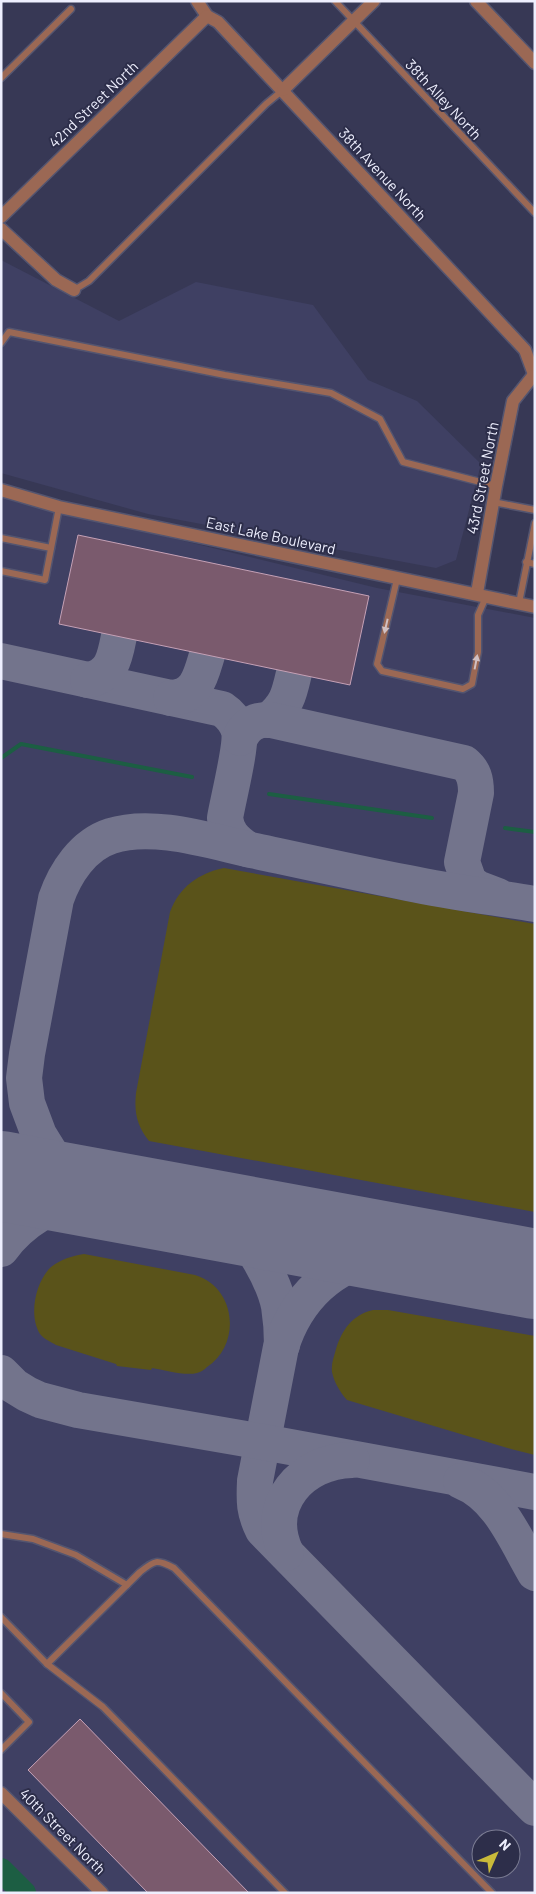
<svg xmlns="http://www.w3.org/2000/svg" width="536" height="1894" viewBox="0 0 536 1894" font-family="Barlow,sans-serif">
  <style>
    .built { fill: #3f4063; fill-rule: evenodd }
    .green { fill: #5a531a }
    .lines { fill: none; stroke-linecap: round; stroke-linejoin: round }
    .stream { stroke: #1c5e43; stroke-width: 4 }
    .river { stroke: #1c5e43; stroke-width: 24 }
    .taxiway { stroke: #73748c; stroke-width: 36 }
    .runway { stroke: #73748c; stroke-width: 90 }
    .building { fill: #7a5a6d; stroke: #c5a1b6 }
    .service-casing { stroke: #545570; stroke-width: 9 }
    .minor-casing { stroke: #545570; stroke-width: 15 }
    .tertiary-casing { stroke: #545570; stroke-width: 15 }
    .service { stroke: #9b6854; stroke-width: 6 }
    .minor { stroke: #9b6854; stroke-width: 12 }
    .tertiary { stroke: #9b6854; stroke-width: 12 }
    .oneway { fill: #d1c0c2 }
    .labels { text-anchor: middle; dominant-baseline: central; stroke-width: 4; stroke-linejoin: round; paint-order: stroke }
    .street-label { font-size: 15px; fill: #eeeffe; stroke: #2d2e4a }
  </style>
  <rect width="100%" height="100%" fill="#373855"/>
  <g class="built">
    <polygon points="1,260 119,321 196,282 313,305 368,380 417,401 481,464 456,560 436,568 148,514 1,473"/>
    <path d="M1,491L69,513L377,588L535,618V1893H1ZM481,1839H511V1869H481Z"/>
  </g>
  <g class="green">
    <path d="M224,868L535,924V1212L149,1141C137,1126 134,1113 136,1093L170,912C179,887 199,873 224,868Z"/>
    <path d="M84,1254L195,1275C236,1287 242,1344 207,1367C205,1369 201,1372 197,1373C185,1376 164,1370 152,1368L151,1370L117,1366L116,1364L56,1345C51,1342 44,1339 40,1334C28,1315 36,1281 51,1267C61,1259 72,1256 84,1254Z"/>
    <path d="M373,1310H388L535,1336V1455L511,1449L347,1400C340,1392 334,1382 332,1372C331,1363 334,1357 336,1349C342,1330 352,1315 373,1310Z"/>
  </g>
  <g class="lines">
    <g class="stream">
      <polyline points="1,758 21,744 192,777"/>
      <polyline points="269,794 432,818"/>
      <polyline points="505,828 535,832"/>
    </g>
    <polyline class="river" points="1,1870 24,1893"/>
    <g class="taxiway">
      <path d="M1,661L222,709C231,715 236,721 239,731C242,745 228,800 225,818C227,833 234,840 247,849"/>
      <path d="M88,680C112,676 115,657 119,636"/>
      <path d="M171,698C197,697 201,675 207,655"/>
      <path d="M269,720C287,705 289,695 294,673"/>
      <path d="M240,738C246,724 257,719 271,720L464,763C474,771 476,780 476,793L462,862L469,882L477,888L498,896"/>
      <path d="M83,1191L60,1169L39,1135L27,1103L24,1078L27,1054L56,899C65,873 83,845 111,836C154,822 213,842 256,851C307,862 357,873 408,883C450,892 492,897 535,904"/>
      <path d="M230,1218C249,1240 273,1277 279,1306C281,1319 282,1332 282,1345"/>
      <path d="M1,1249C23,1219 54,1204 88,1192"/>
      <path d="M427,1254C413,1255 398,1254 384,1256C332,1262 296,1299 281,1347L255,1481C254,1502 254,1512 263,1530L535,1808"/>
      <polyline points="1,1373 14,1386 27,1394 40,1400 78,1410 263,1442 535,1492"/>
      <path d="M461,1481C499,1496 515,1539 535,1573"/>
      <path d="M286,1553C263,1504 302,1461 352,1460"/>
    </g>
    <polyline class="runway" points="1,1176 535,1274"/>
  </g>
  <g class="building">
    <polygon points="78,535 369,596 350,685 59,624"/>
    <polygon points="80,1719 249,1893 148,1893 28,1770"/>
  </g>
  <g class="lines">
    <g class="service-casing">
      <g id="service">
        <polyline points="335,1 535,213"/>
        <polyline points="1,78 71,9"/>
        <polyline points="74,290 89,281 266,104 283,90"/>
        <polyline points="1,343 9,332 225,375 331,393 380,419 403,462 496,486"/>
        <polyline points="493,502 535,510"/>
        <polyline points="1,538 51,548"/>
        <polyline points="526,562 535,564"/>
        <polyline points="1,571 45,580 59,507"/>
        <polyline points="397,579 377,664 382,671 463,689 472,684 478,652 478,615 486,597"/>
        <polyline points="519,603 535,523"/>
        <polyline points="1,1534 33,1539 76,1555 127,1585"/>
        <polyline points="1,1617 47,1664 103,1707 285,1893"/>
        <path d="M47,1664L140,1572C155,1560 157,1559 174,1568L492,1893"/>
        <polyline points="1,1693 29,1722 1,1750"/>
      </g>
    </g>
    <g class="minor-casing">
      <g id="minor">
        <polyline points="197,1 207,16 218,22 525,350 535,377"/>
        <polyline points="476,1 535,63"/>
        <polyline points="283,90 374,1"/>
        <polyline points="1,217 207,16"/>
        <polyline points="1,229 56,280 74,290"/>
        <polyline points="477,593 496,486 513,401 533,376"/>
        <polyline points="1,1793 102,1893"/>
      </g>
    </g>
    <g class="tertiary-casing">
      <polyline id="tertiary" points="1,490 59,507 535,607"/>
    </g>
    <use href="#service" class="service"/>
    <use href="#minor" class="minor"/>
    <use href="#tertiary" class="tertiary"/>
  </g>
  <defs><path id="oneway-solid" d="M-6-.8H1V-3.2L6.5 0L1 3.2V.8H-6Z" transform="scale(1.25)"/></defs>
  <g class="oneway">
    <use href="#oneway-solid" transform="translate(386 626) rotate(103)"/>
    <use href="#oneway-solid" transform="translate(476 662) rotate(-79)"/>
  </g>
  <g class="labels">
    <g class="street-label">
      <text transform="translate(444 99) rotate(47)">38th Alley North</text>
      <text transform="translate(93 104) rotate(-44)">42nd Street North</text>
      <text transform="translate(383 174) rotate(47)">38th Avenue North</text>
      <text transform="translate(482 478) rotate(-79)">43rd Street North</text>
      <text transform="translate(271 535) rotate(12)">East Lake Boulevard</text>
      <text transform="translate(63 1831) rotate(45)">40th Street North</text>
    </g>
  </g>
  <rect width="536" height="1894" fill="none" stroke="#eeeffe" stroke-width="5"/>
  <g transform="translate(496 1854) rotate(45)"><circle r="24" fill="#2d2e4a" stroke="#7a7b92"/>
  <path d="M0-4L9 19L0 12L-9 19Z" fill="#c9ba3a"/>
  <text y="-8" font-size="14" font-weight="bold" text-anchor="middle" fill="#eeeffe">N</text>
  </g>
</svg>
